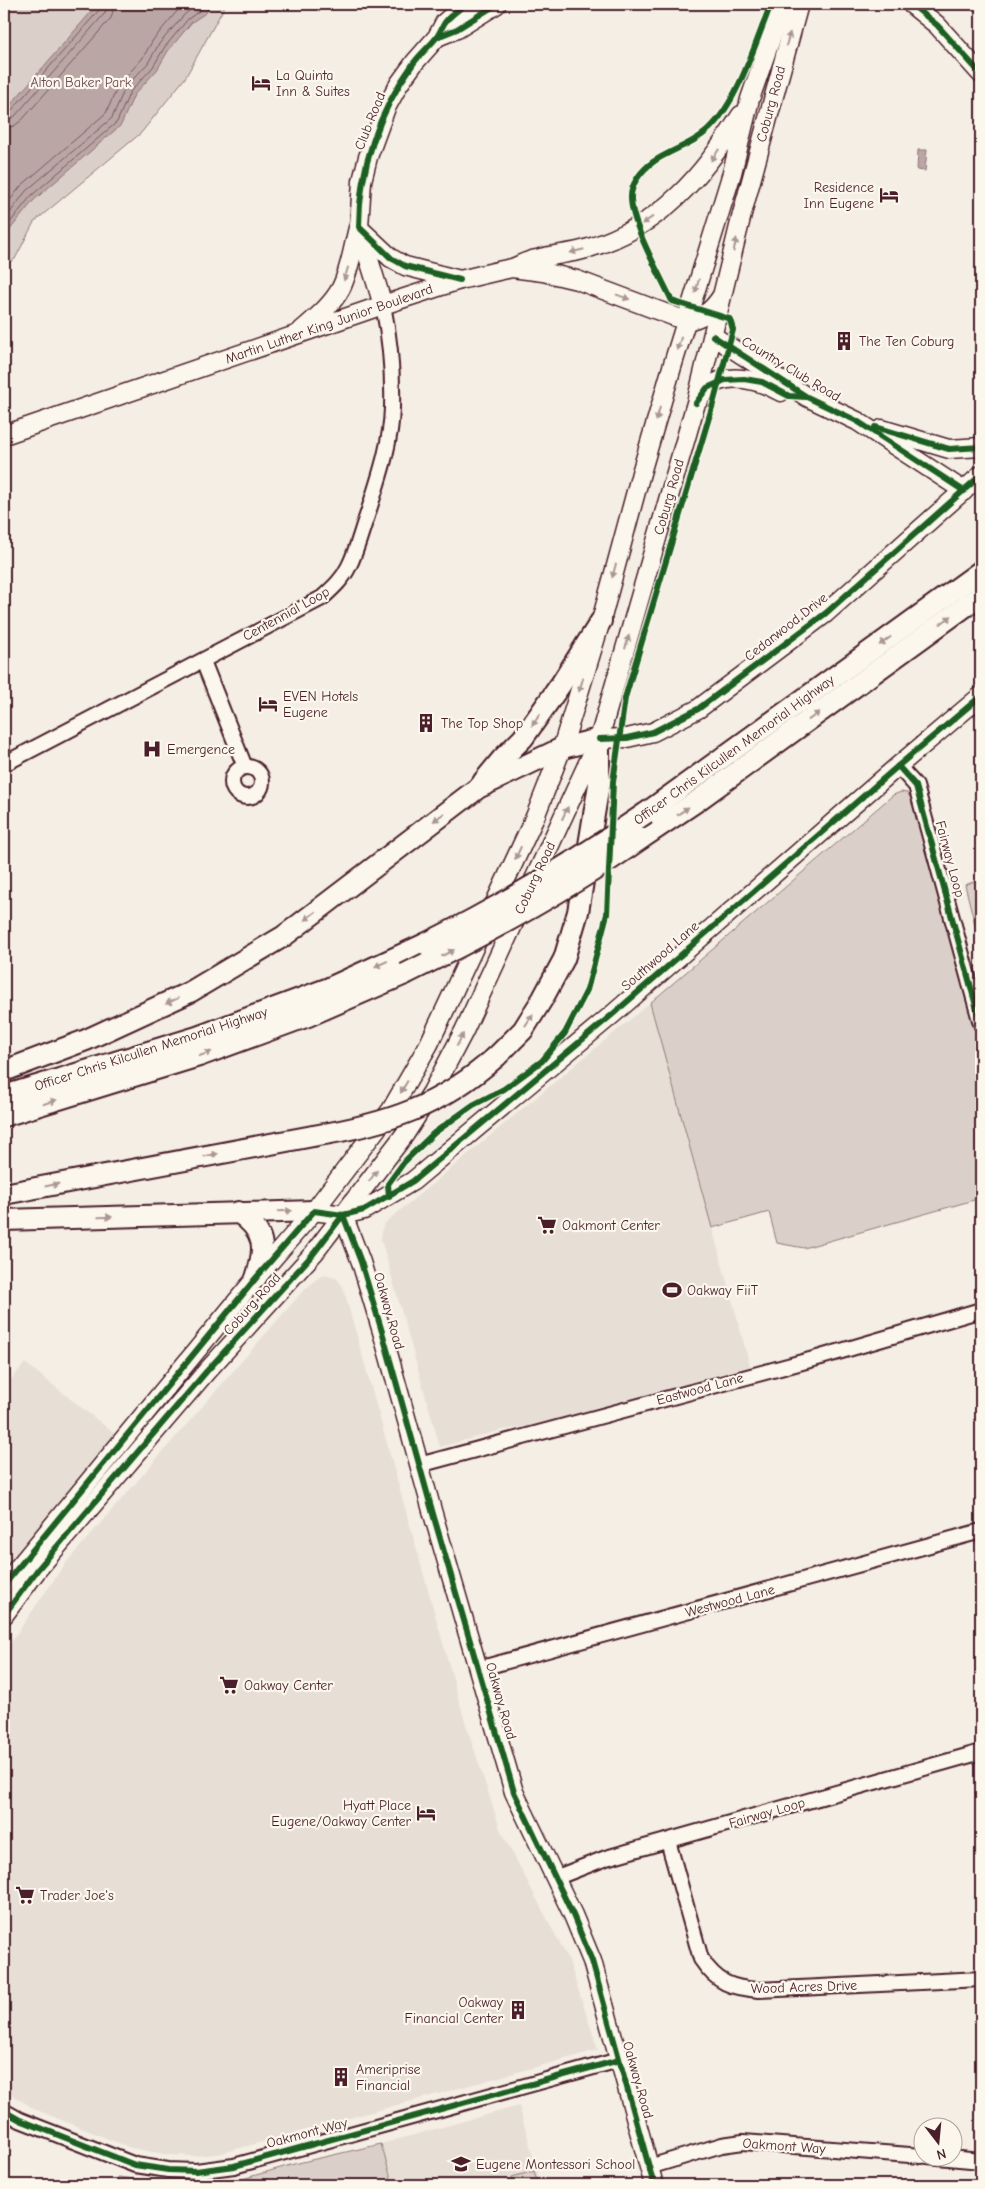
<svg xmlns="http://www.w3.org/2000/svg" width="985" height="2189" viewBox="0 0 985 2189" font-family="'Comic Neue',sans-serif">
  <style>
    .built { fill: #e7dfd6 }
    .green { fill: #dbd0c9; stroke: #92787a }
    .water { fill: #baa7a5; stroke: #8d7174 }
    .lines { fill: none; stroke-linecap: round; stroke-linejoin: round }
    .shore { stroke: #77555c; stroke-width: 1 }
    .minor-casing { stroke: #4a1f2b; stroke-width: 18 }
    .major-casing { stroke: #4a1f2b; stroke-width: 21 }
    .highway-casing { stroke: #4a1f2b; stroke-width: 24 }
    .minor { stroke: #fbf7ec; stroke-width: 14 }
    .major { stroke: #fbf7ec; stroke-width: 18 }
    .highway { stroke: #fbf7ec; stroke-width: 20 }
    .highway-bridge-casing { stroke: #4a1f2b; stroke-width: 24; stroke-linecap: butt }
    .highway-bridge { stroke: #fbf7ec; stroke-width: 20 }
    .cycleway-casing { stroke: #fbf7ec; stroke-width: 9 }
    .cycleway { stroke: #1b5e20; stroke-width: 6 }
    .oneway { fill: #ab9695 }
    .labels { text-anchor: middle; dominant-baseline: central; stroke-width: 4.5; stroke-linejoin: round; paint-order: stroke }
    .poi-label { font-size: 14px; fill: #4a1f2b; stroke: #fbf7ec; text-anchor: start }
    .park-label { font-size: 14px; fill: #6e4b52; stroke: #fbf7ec }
    .street-label { font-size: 14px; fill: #4a1f2b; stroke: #fbf7ec }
  </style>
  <rect width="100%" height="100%" fill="#f4eee4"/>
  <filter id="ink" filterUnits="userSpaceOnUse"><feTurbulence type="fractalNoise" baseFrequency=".02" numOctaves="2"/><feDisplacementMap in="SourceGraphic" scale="10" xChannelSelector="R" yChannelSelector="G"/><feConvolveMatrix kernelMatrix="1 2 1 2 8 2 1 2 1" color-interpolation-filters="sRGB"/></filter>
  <g filter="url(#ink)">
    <g class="built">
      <polygon points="650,1003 751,1369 545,1425 502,1430 440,1447 381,1239 382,1229 385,1223"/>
      <polygon points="327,1275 336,1277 343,1287 464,1718 500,1829 569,1961 598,2050 218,2154 193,2156 169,2155 131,2148 34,2109 4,2089 4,1652 65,1564 303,1291 319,1277"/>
      <polygon points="25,1363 115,1434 4,1569 4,1388"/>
      <polygon points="519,2106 541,2185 393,2185 381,2144"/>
    </g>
    <g class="green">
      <polygon points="4,4 226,4 185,78 141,133 34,222 15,259 4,265"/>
      <polygon points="901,792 907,793 914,802 981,1053 981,1198 804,1248 777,1243 769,1212 712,1228 650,1003 893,795"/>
      <polygon points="981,879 981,949 965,885"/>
      <polygon points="381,2144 393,2185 191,2185 239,2180 294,2164"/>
      <polygon points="534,2171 538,2185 499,2185 513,2181 512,2177"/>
      <polygon points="117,2177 189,2185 120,2185"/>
    </g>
    <g class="water">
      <polygon points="98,4 209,4 207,12 192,22 168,51 157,70 134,95 121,125 34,200 4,237 4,112"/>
      <polygon points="918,150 927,150 925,171 917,170"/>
    </g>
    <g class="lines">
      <g class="shore">
        <polyline points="4,114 11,111 100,9 101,4"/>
        <polyline points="4,121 11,119 16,115 105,13 108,4"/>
        <polyline points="4,128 14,126 22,120 111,18 115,4"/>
        <polyline points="4,208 21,186 106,113 119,84 142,59 153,40 178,10 186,4"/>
        <polyline points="4,221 26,191 112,118 125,88 148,63 159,44 184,15 197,4"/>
        <polyline points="4,230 31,196 117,122 130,92 153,67 164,48 188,19 202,9 203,4"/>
      </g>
      <g class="minor-casing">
        <g id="minor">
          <polyline points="203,661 245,767"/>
          <path d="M4,764L322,598C333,588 343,579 349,566C357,550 361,532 367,516C378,481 391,445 392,408C393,374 390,339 383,305"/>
          <polyline points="898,766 916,786 981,1024"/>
          <circle cx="247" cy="782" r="15"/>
          <polyline points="419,1465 821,1357 981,1310"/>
          <polyline points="478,1669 981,1531"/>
          <path d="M668,1841L701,1959C717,1983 731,1988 759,1990L981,1979"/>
          <polyline points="555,1878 606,1858 981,1752"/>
          <polyline points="4,2111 20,2120 135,2165 168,2170 196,2171 234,2166 619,2060"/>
          <polyline points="927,2156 981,2161"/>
          <polyline points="649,2167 722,2145 743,2142 922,2156"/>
        </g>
      </g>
      <g class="major-casing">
        <g id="major">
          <polyline points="911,4 937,25 981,74"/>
          <polyline points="437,37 457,29 497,4"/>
          <polyline points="359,228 391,258 405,266 460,280"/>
          <path d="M515,267C522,264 529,260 537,259C554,254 572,254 589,248C661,226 703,176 741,115"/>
          <polyline points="383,305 359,227 362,181 368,157 386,108 399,84 415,62 437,37 445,22 466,4"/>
          <path d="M686,321C702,318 712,311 721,297"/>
          <path d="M301,331C316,318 332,305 341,288C350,270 353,247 358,228"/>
          <polyline points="713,336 807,397 857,421 964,491"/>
          <path d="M698,401C701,397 704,391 707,388C728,370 761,381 781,392"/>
          <polyline points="882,429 949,449 981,447"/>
          <polyline points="4,435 383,305 460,280 498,271 512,268 543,272 577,280 686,321"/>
          <polyline points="599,739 627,738 653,732 698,709 826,613 981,475"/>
          <polyline points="314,1211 343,1215 364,1210 413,1181 613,1014 898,766 981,696"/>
          <polyline points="343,1215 361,1262 383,1335 433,1514 514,1792 573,1915 592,1961 654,2185"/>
          <polyline points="4,1585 256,1278 314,1211 391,1110 429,1044 535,817 562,748 601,621 641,473 672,367 732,173 750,99 783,4"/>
          <polyline points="4,1615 38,1569 206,1372 314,1253 405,1134 432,1092 464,1031 599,739 696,403 742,214 799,4"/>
        </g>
      </g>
      <g class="highway-casing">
        <g id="highway">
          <polyline points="483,782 502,759 523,738 561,684 601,621"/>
          <polyline points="646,813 981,571"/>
          <polyline points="642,838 697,801 981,595"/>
          <polyline points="4,1071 86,1040 190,992 284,936 478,788 562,748 599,739 599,784 578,912 564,959 543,998 523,1030 497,1056"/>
          <polyline points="4,1096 197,1037 329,988 425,944"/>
          <polyline points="4,1116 199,1056 308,1016 405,974"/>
          <polyline points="4,1194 313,1136"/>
          <path d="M238,1212C266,1232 266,1248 256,1278"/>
          <polyline points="4,1220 314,1211"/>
        </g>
      </g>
      <use href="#minor" class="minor"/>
      <use href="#major" class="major"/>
      <use href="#highway" class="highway"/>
      <g class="highway-bridge-casing">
        <g id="highway-bridge">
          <path d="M425,944C502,906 575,862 646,813"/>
          <path d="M405,974C487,934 567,891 642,838"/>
          <path d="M313,1136C387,1124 440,1107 497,1056"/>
        </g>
      </g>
      <use href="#highway-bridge" class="highway-bridge"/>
      <g class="cycleway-casing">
        <g id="cycleway">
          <polyline points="911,4 937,25 981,74"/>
          <polyline points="437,37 457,29 497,4"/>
          <path d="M460,280L405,266L391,258L359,227C359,168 379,111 413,64C420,54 429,47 436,38C440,33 442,26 446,21C451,15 459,9 466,4"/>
          <polyline points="713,336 807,397 857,421 964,491"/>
          <polyline points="696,403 707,388 725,380 744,379 762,382 789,396 806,397"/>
          <polyline points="875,427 949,449 981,447"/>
          <polyline points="599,739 627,738 653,732 698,709 826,613 981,475"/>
          <polyline points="898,766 916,786 981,1024"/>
          <path d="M389,1197L388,1184L404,1162L434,1133L473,1105L504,1089L542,1061L565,1033L587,990L607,914L613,782L625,698L713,404L733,330L730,319L672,301C660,275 632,226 631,199C630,184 642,170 653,162C670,150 694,144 709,129C738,102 756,41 771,4"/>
          <polyline points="343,1215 361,1262 383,1335 433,1514 514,1792 573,1915 592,1961 654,2185"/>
          <polyline points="4,1585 256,1278 314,1211 343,1215 364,1210 413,1181 613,1014 898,766 981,696"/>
          <polyline points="4,1615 38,1569 206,1372 314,1253 343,1215"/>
          <polyline points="4,2111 20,2120 135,2165 168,2170 196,2171 234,2166 619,2060"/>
        </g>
      </g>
      <use href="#cycleway" class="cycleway"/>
    </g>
    <defs><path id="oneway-solid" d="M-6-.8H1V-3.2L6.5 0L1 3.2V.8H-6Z" transform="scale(1.25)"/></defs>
    <g class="oneway">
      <use href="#oneway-solid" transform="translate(788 39) rotate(-74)"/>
      <use href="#oneway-solid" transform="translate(715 155) rotate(125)"/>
      <use href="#oneway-solid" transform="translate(648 220) rotate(147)"/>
      <use href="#oneway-solid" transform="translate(735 245) rotate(-77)"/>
      <use href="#oneway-solid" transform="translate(577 251) rotate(166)"/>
      <use href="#oneway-solid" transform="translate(346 274) rotate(107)"/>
      <use href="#oneway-solid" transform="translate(697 286) rotate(107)"/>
      <use href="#oneway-solid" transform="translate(623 297) rotate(20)"/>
      <use href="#oneway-solid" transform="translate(679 344) rotate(107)"/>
      <use href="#oneway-solid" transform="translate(658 414) rotate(106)"/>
      <use href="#oneway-solid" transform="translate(614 571) rotate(105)"/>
      <use href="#oneway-solid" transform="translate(946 620) rotate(-36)"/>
      <use href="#oneway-solid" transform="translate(885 641) rotate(144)"/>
      <use href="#oneway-solid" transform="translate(627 642) rotate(-74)"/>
      <use href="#oneway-solid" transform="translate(581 685) rotate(107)"/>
      <use href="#oneway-solid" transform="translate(814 716) rotate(-36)"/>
      <use href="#oneway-solid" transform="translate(536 720) rotate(125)"/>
      <use href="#oneway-solid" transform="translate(683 811) rotate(-34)"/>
      <use href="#oneway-solid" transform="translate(565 813) rotate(-65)"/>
      <use href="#oneway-solid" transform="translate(439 817) rotate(143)"/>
      <use href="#oneway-solid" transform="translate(518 853) rotate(115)"/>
      <use href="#oneway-solid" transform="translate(310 916) rotate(143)"/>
      <use href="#oneway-solid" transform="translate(448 953) rotate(-27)"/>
      <use href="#oneway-solid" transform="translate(381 964) rotate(155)"/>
      <use href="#oneway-solid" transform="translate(172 1001) rotate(155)"/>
      <use href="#oneway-solid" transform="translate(529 1020) rotate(-57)"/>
      <use href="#oneway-solid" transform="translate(460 1040) rotate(-62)"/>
      <use href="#oneway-solid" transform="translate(205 1054) rotate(-19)"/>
      <use href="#oneway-solid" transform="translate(404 1087) rotate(120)"/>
      <use href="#oneway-solid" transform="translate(50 1102) rotate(-17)"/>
      <use href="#oneway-solid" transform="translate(211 1155) rotate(-11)"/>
      <use href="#oneway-solid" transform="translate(373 1176) rotate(-53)"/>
      <use href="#oneway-solid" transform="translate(52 1185) rotate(-11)"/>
      <use href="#oneway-solid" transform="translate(285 1211) rotate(-1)"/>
      <use href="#oneway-solid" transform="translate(105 1217) rotate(-2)"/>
    </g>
  </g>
  <defs>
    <g id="hotel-bare" transform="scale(1.5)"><path d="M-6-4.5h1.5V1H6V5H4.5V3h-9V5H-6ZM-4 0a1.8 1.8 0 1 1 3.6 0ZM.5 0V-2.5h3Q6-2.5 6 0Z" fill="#4a1f2b" stroke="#fbf7ec" stroke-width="2.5" paint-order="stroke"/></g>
    <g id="building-bare" transform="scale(1.5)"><path d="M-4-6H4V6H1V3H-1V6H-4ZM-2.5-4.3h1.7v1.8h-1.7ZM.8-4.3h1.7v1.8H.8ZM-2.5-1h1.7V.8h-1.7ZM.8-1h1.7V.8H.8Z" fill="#4a1f2b" stroke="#fbf7ec" stroke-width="2.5" paint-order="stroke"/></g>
    <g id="hospital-bare" transform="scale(1.5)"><path d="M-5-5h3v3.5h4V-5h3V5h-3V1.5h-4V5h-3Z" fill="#4a1f2b" stroke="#fbf7ec" stroke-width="2.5" paint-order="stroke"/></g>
    <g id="supermarket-bare" transform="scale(1.5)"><path d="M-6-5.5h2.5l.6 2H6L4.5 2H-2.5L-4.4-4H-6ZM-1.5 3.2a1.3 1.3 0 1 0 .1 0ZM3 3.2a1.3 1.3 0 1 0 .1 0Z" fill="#4a1f2b" stroke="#fbf7ec" stroke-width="2.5" paint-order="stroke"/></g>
    <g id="stadium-bare" transform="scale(1.5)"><path d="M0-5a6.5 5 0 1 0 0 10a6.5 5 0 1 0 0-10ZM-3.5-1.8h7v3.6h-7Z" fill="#4a1f2b" stroke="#fbf7ec" stroke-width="2.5" paint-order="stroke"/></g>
    <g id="school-bare" transform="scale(1.5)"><path d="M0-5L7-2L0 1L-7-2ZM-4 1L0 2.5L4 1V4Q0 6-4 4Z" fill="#4a1f2b" stroke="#fbf7ec" stroke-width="2.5" paint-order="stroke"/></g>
  </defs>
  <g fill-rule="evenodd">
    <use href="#hotel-bare" x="261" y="83"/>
    <use href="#hotel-bare" x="889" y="195"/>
    <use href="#building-bare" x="844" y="341"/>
    <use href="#hotel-bare" x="268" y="704"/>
    <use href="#building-bare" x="426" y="723"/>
    <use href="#hospital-bare" x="152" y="749"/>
    <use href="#supermarket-bare" x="547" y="1225"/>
    <use href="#stadium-bare" x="672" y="1290"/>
    <use href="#supermarket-bare" x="229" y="1685"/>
    <use href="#hotel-bare" x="426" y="1813"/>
    <use href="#supermarket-bare" x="25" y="1895"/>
    <use href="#building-bare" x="518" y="2010"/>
    <use href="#building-bare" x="341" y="2077"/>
    <use href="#school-bare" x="461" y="2164"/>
  </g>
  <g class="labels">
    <g class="poi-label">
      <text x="276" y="75">La Quinta<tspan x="276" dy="16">Inn &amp; Suites</tspan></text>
      <text x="874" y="187" text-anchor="end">Residence<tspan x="874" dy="16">Inn Eugene</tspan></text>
      <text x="859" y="341">The Ten Coburg</text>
      <text x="283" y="696">EVEN Hotels<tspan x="283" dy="16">Eugene</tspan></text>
      <text x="441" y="723">The Top Shop</text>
      <text x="167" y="749">Emergence</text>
      <text x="562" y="1225">Oakmont Center</text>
      <text x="687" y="1290">Oakway FiiT</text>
      <text x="244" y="1685">Oakway Center</text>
      <text x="411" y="1805" text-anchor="end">Hyatt Place<tspan x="411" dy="16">Eugene/Oakway Center</tspan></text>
      <text x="40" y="1895">Trader Joe's</text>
      <text x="503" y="2002" text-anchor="end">Oakway<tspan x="503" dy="16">Financial Center</tspan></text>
      <text x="356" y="2069">Ameriprise<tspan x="356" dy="16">Financial</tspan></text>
      <text x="476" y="2164">Eugene Montessori School</text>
    </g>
    <g class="park-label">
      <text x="81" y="82">Alton Baker Park</text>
    </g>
    <g class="street-label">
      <text transform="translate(771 104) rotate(-75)">Coburg Road</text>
      <text transform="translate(370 121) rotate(-68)">Club Road</text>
      <text transform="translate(329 324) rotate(-19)">Martin Luther King Junior Boulevard</text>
      <text transform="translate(791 369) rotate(31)">Country Club Road</text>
      <text transform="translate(669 497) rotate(-74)">Coburg Road</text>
      <text transform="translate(286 614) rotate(-29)">Centennial Loop</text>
      <text transform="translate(786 627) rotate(-38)">Cedarwood Drive</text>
      <text transform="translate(734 750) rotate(-36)">Officer Chris Kilcullen Memorial Highway</text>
      <text transform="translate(950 859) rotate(75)">Fairway Loop</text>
      <text transform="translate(535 878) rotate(-65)">Coburg Road</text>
      <text transform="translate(660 956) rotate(-41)">Southwood Lane</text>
      <text transform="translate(151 1049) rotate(-18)">Officer Chris Kilcullen Memorial Highway</text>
      <text transform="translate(252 1304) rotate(-48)">Coburg Road</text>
      <text transform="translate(389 1311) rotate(74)">Oakway Road</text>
      <text transform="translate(700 1389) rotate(-15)">Eastwood Lane</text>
      <text transform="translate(730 1601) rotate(-15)">Westwood Lane</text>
      <text transform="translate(501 1701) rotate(74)">Oakway Road</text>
      <text transform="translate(767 1813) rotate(-16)">Fairway Loop</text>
      <text transform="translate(804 1987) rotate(-2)">Wood Acres Drive</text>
      <text transform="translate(638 2080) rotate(74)">Oakway Road</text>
      <text transform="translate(307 2133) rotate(-15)">Oakmont Way</text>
      <text transform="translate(784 2146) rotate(4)">Oakmont Way</text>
    </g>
  </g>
  <rect width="985" height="2189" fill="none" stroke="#fbf7ec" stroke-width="20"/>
  <rect x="10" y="10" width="965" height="2169" fill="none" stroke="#4a1f2b" stroke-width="2" filter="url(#ink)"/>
  <g transform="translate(938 2142) rotate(164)"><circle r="24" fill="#fbf7ec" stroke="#b4a19f"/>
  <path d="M0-4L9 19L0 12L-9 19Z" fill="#4a1f2b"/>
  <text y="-8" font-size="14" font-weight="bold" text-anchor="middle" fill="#4a1f2b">N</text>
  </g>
</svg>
